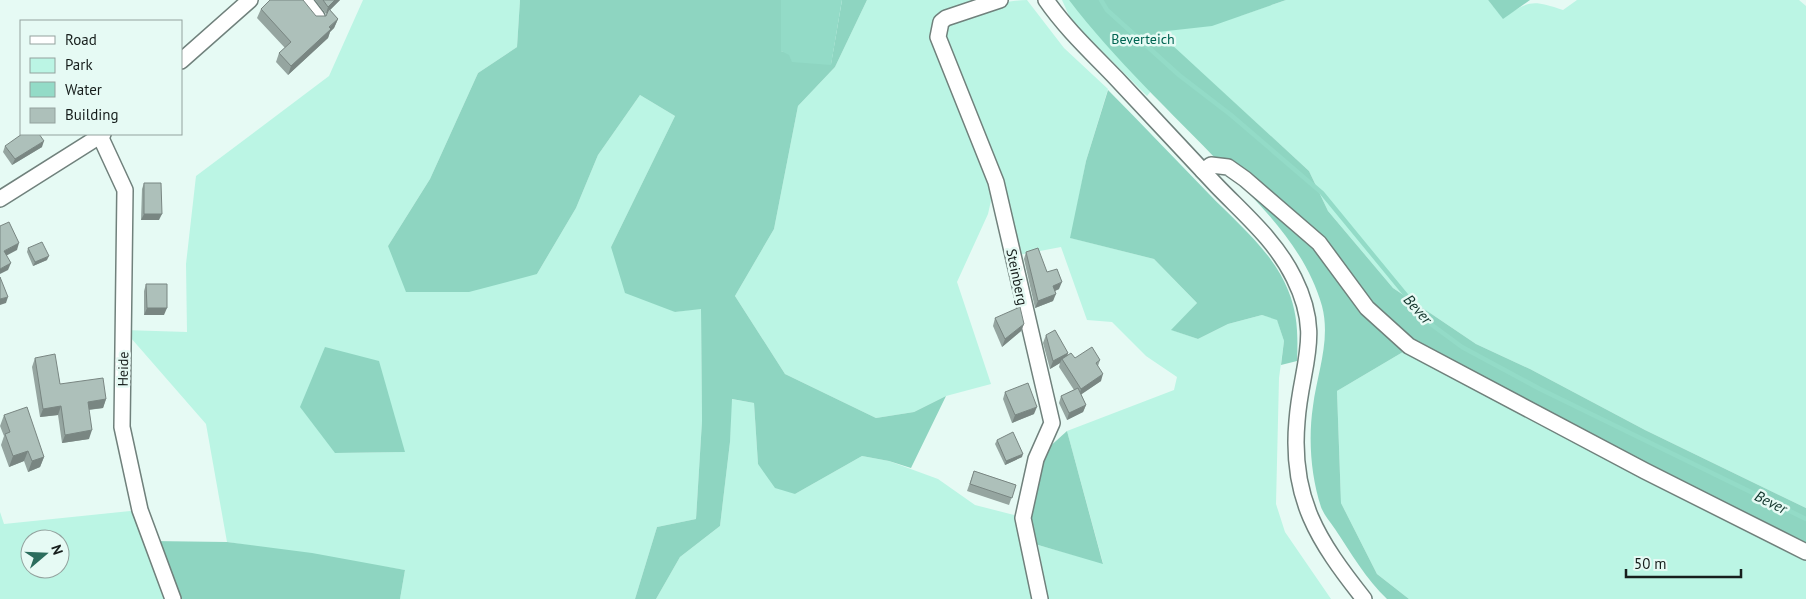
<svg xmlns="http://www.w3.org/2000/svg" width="1806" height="599" viewBox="0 0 1806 599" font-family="'PT Sans',sans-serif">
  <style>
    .green { fill: #bbf5e4; fill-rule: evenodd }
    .forest { fill: #8ed5c1 }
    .water { fill: #93dbc7 }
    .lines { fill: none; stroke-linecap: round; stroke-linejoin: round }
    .stream { stroke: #93dbc7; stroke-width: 4.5 }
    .minor-casing { stroke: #70817c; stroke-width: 18 }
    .minor { stroke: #fff; stroke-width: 15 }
    .wall { fill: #95a5a0 }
    .shaded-wall { fill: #798682 }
    .building { fill: #adc0ba; stroke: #798682 }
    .labels { text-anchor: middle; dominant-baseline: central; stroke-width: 5; stroke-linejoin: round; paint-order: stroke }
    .park-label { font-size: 14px; fill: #006553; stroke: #e6faf4 }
    .street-label { font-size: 14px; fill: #171e1c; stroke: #e6faf4 }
    .water-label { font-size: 15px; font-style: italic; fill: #0f3229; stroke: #e6faf4 }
  </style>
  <rect width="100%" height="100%" fill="#e6faf4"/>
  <g class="green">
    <path d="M363,0H520L517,47L478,73L430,179L388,246L537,274L576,208L598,155L640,95L675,116L611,247L675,312L701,308L702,421L696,519L657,527L635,599H400L405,570L227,542L206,424L124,330L187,332L186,264L196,176L329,76ZM390,407L404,452L336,453Z"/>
    <path d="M867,0H984L933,27L948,46L946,28C968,13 1000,0 1027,0L1064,48L1108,89L1086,161L1071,238L1154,259L1197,303L1172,330L1198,339L1228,324L1262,315L1277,319L1284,341L1279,378L1276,504L1285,532L1331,599H1048L1038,545L1103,563L1067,431L1174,390L1177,377L1146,356L1112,322L1087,320L1061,247L1013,256L995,183L988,214L957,282L991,384L946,396L914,412L876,418L785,374L735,296L774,229L798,106L835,67Z"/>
    <path d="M1062,0H1242L1240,16L1286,0H1488L1503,18C1530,0 1532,0 1563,10L1577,0H1799L1806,6V508L1645,430L1530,369L1476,344L1393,288L1328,211L1309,171L1181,54L1147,96L1071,20Z"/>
    <polygon points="1408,349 1806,561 1806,599 1409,599 1377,574 1341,503 1337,391"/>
    <polygon points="731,399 754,403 758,464 795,494 862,456 889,461 938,479 975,505 1018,516 1034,599 656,599 680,557 720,526 730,442"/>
    <path d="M140,510L173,599H0V512L4,524ZM30,539H60V569H30Z"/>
  </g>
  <g class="forest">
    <polygon points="520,0 781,0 781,51 831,64 842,0 867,0 835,67 798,106 774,229 735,296 785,374 876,418 914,412 946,396 911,468 889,461 862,456 795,494 775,488 758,464 754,403 732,399 730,442 720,526 680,557 656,599 635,599 657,527 696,519 702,421 701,309 675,312 625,293 611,247 675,116 640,95 598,155 576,208 537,274 469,292 406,292 388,246 430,179 478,73 517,47"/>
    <path d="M1069,0H1286L1212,26L1158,32L1309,171L1328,211L1393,288L1476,344L1530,369L1645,430L1806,508V552L1408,349L1337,391L1341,503L1377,574L1409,599H1387C1366,579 1351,553 1335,529C1331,523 1324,515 1321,507C1311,476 1308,439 1313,406C1317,374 1331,340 1322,306C1306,249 1262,207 1223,166C1171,112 1115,60 1069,0Z"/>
    <polygon points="1488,0 1530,0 1503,19"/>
    <path d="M1108,90C1142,124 1175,159 1209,194C1237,223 1273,252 1288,290C1298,314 1298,336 1297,361L1281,365L1284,341L1277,320L1262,315L1228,324L1198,339L1171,330L1197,303L1154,259L1070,238L1086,161Z"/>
    <polygon points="325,347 379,361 405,452 335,453 300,407"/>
    <polygon points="1067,431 1103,564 1028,542 1036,459"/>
    <polygon points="151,541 227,542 312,553 405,570 400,599 173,599"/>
  </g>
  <polygon class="water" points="781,0 842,0 831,65 792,62 789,55 781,51"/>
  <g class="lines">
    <polyline class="stream" points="1101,0 1107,10 1179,75 1231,115 1322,193 1428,322 1462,347 1540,389 1806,519"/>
    <g class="minor-casing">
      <g id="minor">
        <polyline points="304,0 317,17"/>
        <polyline points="1000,0 946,18 941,22 938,37 996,182 1052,423 1036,459 1023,518 1040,599"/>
        <path d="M1046,0C1066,29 1092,53 1116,78C1150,114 1183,150 1217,186C1245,215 1276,241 1294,278C1323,336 1301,364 1297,421C1290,498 1318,541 1364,599"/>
        <polyline points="181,61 250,0"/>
        <polyline points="100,136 125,190 122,427 140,510 173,599"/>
        <polyline points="1203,171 1211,165 1228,167 1245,179 1319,243 1367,308 1409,346 1645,471 1806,552"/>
        <polyline points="0,199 103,134"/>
      </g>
    </g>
    <use href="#minor" class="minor"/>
  </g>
  <g class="wall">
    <polygon points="315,0 340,0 330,10 338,19 334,28 330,32 328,38 288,75 276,62 279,53 285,48 257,18 261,9 316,16 326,16 327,13 326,14"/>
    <polygon points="5,146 42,147 12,165 3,152"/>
    <polygon points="144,183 159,220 141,220 142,189"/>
    <polygon points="28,248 47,260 33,266 27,252"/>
    <polygon points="1026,252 1047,272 1059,289 1055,291 1053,301 1035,308 1024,259"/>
    <polygon points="146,284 164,315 144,315 144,291"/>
    <polygon points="995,318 1024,324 1021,331 1002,347 993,326"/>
    <polygon points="1046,335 1068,353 1067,355 1075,358 1100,360 1098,366 1101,381 1081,394 1086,405 1083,412 1067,420 1059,403 1061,396 1074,390 1059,367 1060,363 1050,369 1043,343"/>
    <polygon points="35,358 60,384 106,399 103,408 89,410 89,439 62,443 58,415 40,417 32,367"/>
    <polygon points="1005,392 1034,414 1012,423 1003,399"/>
    <polygon points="4,415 44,457 40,467 28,472 24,461 9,467 1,445 4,436 0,426"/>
    <polygon points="997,440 1022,457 1005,465 995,444"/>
    <polygon points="974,471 1016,485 1009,505 967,491"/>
  </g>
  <g class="shaded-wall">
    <polygon points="335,0 340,0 326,14 328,7"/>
    <polygon points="338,19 334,28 330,32 328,38 288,75 291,66"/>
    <polygon points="44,141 42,147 12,165 15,159"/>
    <polygon points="144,214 162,214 159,220 141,220"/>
    <polygon points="19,243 17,250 2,258 4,251"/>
    <polygon points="49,256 47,260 33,266 35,262"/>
    <polygon points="11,263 8,270 0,274 0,269"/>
    <polygon points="1062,282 1059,289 1050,293 1053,286"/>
    <polygon points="1056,294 1053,301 1035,308 1038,301"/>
    <polygon points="8,297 6,303 0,305 0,299"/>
    <polygon points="147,308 167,308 164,315 144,315"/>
    <polygon points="1024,324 1021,331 1002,347 1005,339"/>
    <polygon points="1068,353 1066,360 1062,359 1060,363 1050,369 1053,361"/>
    <polygon points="1103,374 1101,381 1079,396 1081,389"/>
    <polygon points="106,399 103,408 85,410 88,402"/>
    <polygon points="1086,405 1083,412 1067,420 1069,413"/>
    <polygon points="61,406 58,415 40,417 43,409"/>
    <polygon points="1037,407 1034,414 1012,423 1015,415"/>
    <polygon points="92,430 89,439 62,443 65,435"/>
    <polygon points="28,451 24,461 9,467 13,456"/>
    <polygon points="1023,454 1022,457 1005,465 1006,461"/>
    <polygon points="44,457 40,467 28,472 32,461"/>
  </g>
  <g class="building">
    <polygon points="270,0 303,0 316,16 326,16 329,9 338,19 329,27 331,29 291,66 279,53 291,42 261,9"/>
    <polygon points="323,0 335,0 328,7"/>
    <polygon points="22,134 39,134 44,141 15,159 5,146"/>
    <polygon points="144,183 161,183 162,214 144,214"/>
    <polygon points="9,222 19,243 4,251 11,263 0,269 0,226"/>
    <polygon points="42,242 49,256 35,262 28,248"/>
    <polygon points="1038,248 1047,272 1057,269 1062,282 1053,286 1056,294 1038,301 1026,252"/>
    <polygon points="0,277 8,297 0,299"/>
    <polygon points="146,284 167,284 167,308 147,308"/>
    <polygon points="1020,307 1024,324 1005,339 995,318"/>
    <polygon points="1055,330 1068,353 1053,361 1046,335"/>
    <polygon points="1092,347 1100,360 1096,363 1103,374 1081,389 1062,359 1071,353 1075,358"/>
    <polygon points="55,354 60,384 103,378 106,399 88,402 92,430 65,435 61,406 43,409 35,358"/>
    <polygon points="1028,383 1037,407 1015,415 1005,392"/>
    <polygon points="1078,388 1086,405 1069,413 1061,396"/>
    <polygon points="27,407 44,457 32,461 28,451 13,456 5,434 10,432 4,415"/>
    <polygon points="1013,432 1023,454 1006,461 997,440"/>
    <polygon points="974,471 1016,485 1012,498 970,484"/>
  </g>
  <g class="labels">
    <g class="park-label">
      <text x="1143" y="39">Beverteich</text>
    </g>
    <g class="street-label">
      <text transform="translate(1017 277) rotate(78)">Steinberg</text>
      <text transform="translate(123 369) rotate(-89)">Heide</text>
    </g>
    <g class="water-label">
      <text transform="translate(1418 309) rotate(48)">Bever</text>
      <text transform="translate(1771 502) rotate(26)">Bever</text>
    </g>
  </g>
  <rect x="20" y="20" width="162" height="115" fill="#e6faf4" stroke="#93a29e"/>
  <rect x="30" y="36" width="25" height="8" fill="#ffffff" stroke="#93a29e"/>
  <text x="65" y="45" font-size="15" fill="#171e1c">Road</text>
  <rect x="30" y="58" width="25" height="15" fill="#bbf5e4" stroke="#93a29e"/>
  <text x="65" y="70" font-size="15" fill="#171e1c">Park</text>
  <rect x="30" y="82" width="25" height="15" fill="#93dbc7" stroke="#93a29e"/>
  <text x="65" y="95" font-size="15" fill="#171e1c">Water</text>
  <rect x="30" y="108" width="25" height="15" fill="#adc0ba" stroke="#93a29e"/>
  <text x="65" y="120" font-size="15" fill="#171e1c">Building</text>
  <g transform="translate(45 554) rotate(71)"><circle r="24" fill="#e6faf4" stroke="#93a29e"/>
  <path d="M0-4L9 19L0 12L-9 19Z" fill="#2b6d5d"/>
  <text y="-8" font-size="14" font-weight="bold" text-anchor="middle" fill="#171e1c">N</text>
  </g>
  <path d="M1626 569v8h115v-8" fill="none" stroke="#171e1c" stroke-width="2.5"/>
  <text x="1634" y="569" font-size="15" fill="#171e1c" stroke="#e6faf4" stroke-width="4" paint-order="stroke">50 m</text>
</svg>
